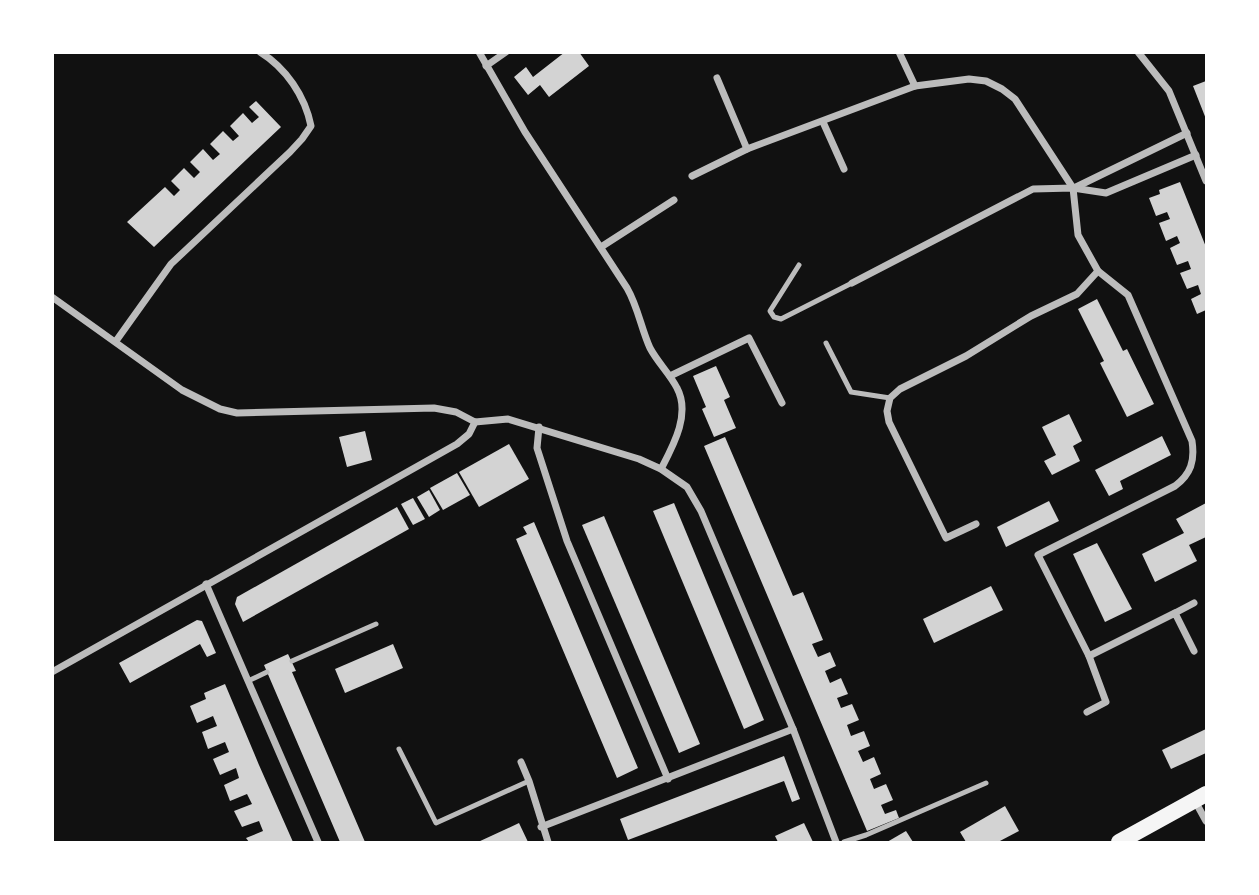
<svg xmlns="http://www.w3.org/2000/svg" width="1259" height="895" viewBox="0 0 1259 895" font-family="'Golos Text',sans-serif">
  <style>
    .building { fill: #d3d3d3 }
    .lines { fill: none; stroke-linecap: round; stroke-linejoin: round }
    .service { stroke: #bcbcbc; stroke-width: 5 }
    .minor { stroke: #bcbcbc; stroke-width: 7 }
    .primary { stroke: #f5f5f5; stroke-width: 16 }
  </style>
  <rect width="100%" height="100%" fill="#111"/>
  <g class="building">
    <polygon points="565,52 579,52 589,66 549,97 540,85 528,95 514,77 526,67 533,77"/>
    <polygon points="1206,81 1206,119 1193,86"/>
    <polygon points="256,101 281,127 154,247 127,222 165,187 174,196 180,190 171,181 184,168 194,178 200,172 190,162 203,149 213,160 220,154 210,144 223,131 233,141 239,136 230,126 243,113 252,123 259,117 249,107"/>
    <polygon points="1180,182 1206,247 1206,310 1197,314 1191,299 1201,294 1198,285 1187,289 1180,273 1191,269 1188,261 1177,265 1170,248 1180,243 1177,236 1166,241 1159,223 1170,219 1167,212 1156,216 1149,198 1160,194 1159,190"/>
    <polygon points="1097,299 1123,351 1127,349 1154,404 1127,417 1100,363 1104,361 1078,309"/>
    <polygon points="716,366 730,397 724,400 736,428 714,437 702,409 706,407 693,376"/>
    <polygon points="1069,414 1082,441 1073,446 1080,461 1052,475 1044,461 1056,455 1042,427"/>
    <polygon points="365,431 372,460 347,467 339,437"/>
    <polygon points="1162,436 1171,455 1120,481 1123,489 1109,496 1095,470"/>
    <polygon points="725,437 793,596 803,592 823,640 812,644 818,657 830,652 836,666 825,671 830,683 841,678 848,694 837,698 841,708 852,704 859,720 847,725 851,736 864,731 870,746 858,751 863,762 874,757 881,774 870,779 874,789 886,784 893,800 881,805 885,814 896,810 899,818 867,831 704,446"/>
    <polygon points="509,444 529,479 479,507 459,472"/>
    <polygon points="457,473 470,495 443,510 430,488"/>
    <polygon points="429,490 440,510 429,517 417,497"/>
    <polygon points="413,498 425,519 413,525 401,504"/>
    <polygon points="1049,501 1059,521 1006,547 997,527"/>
    <polygon points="674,503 764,720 744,729 653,511"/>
    <polygon points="1206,503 1206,537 1189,545 1197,561 1155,582 1142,554 1184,533 1176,519"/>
    <polygon points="397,507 409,529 243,622 235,604 237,597"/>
    <polygon points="604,516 700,744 679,753 582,525"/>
    <polygon points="534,522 638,768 617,778 516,539 527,534 523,527"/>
    <polygon points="1097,543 1132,609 1105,622 1073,554"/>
    <polygon points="991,586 1003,610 934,643 923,619"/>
    <polygon points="197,620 202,621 216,653 207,657 200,644 130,683 119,663"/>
    <polygon points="393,644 403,668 345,693 335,669"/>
    <polygon points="288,654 296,671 292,672 365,842 340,842 264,665"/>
    <polygon points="225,684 259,765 293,842 249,842 246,838 263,831 259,821 242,827 234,811 252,804 247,794 230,801 224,785 239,778 236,768 220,775 213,759 229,752 225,742 208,749 202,732 217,726 213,716 197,723 190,706 206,699 204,693"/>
    <polygon points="1206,729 1206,753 1171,769 1162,750"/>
    <polygon points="784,756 800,799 792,802 784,781 628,840 620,819"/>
    <polygon points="1005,806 1019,831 998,842 966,842 960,832"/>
    <polygon points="519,823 528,842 478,842 504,830"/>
    <polygon points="804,823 813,842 778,842 775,836"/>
    <polygon points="906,831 913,842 887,842"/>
  </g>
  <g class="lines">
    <g class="service">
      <polyline points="799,265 770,311 774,317 781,319 852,283"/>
      <polyline points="826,343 851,392 890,398"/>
      <polyline points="292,661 376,624"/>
      <polyline points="248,681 267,672"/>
      <polyline points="399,749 436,823 529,781"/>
      <polyline points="844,842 866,835 986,783"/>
    </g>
    <g class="minor">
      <path d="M479,52L525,132L627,288C638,307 641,328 650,348C658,363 670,374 677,388C691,414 673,446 661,469"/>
      <polyline points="899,52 915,86"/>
      <polyline points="1138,52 1169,91 1206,181"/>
      <polyline points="486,66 506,52"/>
      <polyline points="717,78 747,149"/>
      <polyline points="823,122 844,169"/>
      <polyline points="692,176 747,149 915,86 969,79 986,81 1002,89 1015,99 1073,188"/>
      <path d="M1073,188L1078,235L1098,271L1128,295L1192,441C1195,461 1191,474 1175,486L1038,555L1089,656L1106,702L1087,712"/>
      <polyline points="1074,188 1187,133"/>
      <polyline points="601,247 674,200"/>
      <polyline points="852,283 1033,189 1073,188 1106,193 1196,155"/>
      <polyline points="52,297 182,390 220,409 237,413 434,408 456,412 475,422 508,419 639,459 661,469 687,487 701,511 793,729 836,842"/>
      <path d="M116,341L171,264L290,152L302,139L311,126C305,96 286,68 260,52"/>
      <polyline points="670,376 749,338 782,403"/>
      <polyline points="539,427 537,448 567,541 668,779"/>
      <polyline points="976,524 946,538 889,422 887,411 890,398 900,389 966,356 1031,316 1077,294 1098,271"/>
      <polyline points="206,584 318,842"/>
      <polyline points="1175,613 1194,603"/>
      <polyline points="1089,656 1175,613 1194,651"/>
      <polyline points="52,672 457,444 469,434 475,422"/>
      <polyline points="521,762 529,781 548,842"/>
      <polyline points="1195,801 1206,821"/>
      <polyline points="541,827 793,729"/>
    </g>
    <polyline class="primary" points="1119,842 1206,794"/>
  </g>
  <rect width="1259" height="895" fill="none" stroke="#ffffff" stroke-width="108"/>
</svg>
